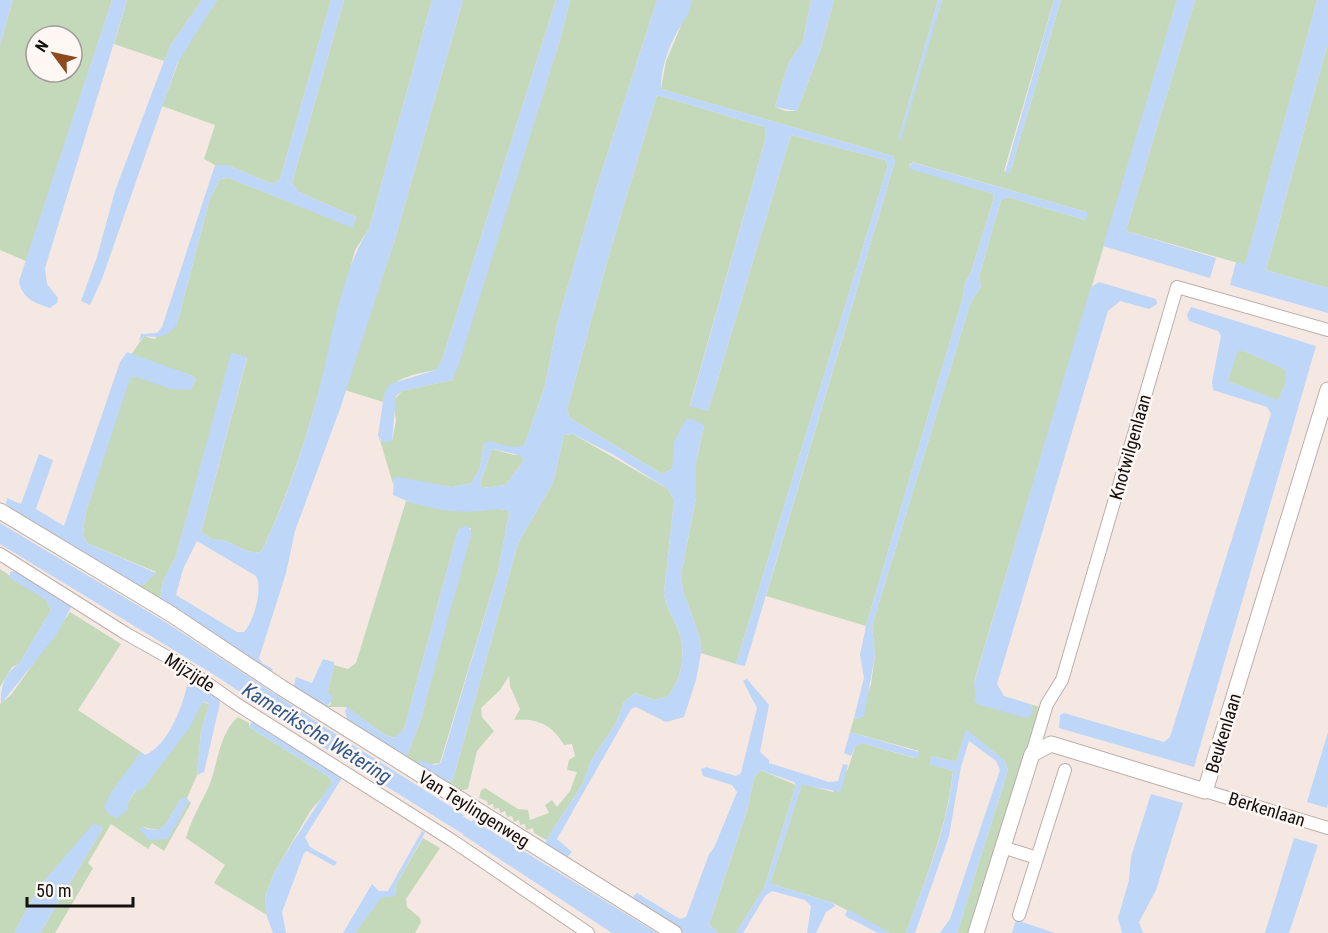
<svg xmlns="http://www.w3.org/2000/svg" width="1328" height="933" viewBox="0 0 1328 933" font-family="'Roboto Condensed',sans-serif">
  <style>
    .green { fill: #c4d9b9; fill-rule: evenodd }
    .water { fill: #bed6f7; fill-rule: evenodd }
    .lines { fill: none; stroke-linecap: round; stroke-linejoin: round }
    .canal { stroke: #bed6f7; stroke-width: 15 }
    .minor-casing { stroke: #bbafaa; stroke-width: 14 }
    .tertiary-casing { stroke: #bbafaa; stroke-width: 17 }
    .minor { stroke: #fff; stroke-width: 12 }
    .tertiary { stroke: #fff; stroke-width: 15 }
    .labels { text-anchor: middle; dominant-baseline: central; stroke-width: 5; stroke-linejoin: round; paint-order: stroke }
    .street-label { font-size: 18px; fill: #14100f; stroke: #fef7f4 }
    .water-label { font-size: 20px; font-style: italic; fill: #31588c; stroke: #fef7f4 }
  </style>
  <rect width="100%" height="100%" fill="#f5e8e3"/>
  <g class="green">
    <path d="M13,0H112L26,261L0,250V45ZM36,36H72V72H36Z"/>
    <polygon points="127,0 202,0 172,43 164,61 114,44"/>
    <polygon points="217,0 331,0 280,179 273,184 227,165 215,165 204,159 215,125 162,106 181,55"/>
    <path d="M344,0H432L369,229L355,250C329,351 307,458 261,552C243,555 230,537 213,540L201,532L247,358L232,353L176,556L163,581L160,599L137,587L143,585L156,572L87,543L83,535L85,515L129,379L133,376L190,390L196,380L193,376L131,355L144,336L154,339L177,324L210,198L220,179L229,178L353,227L356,217L299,192L292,183Z"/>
    <path d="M463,0H556L442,360L436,370C416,374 386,378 383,402L345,390L396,236Z"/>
    <path d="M570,0H657L596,189L557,324L545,386L524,446C512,451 498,442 484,444L480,467L472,483L452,487L394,478L393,484L379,437V440L392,441L396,421L393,401L402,391L452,380L560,40Z"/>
    <path d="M692,0H811L803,42L789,62L775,107L786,111H797L821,48L834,0H938L898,141L942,0H1054L1004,171L1010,173L1061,0H1177L974,682L979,705L1033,709L1030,704L1040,707L968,933H957L1008,770L1004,760L966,730L956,762L932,756L930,764L953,771C947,828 925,880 906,933H890L833,903L772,884V877L802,784L833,792L848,769L855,747L862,743L914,758L919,751L850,732L854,718L859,719L871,684L875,655L872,626L971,301L981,287L979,276L1001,200L1008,197L1085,220L1087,212L912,162L909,165L993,194L994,198L971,272L965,282L963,297L866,626L766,596L895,161L893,156L661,89L666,61Z"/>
    <polygon points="1195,0 1317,0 1245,265 1126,231"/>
    <polygon points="1328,42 1328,288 1266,270"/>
    <polygon points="657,95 765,127 766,137 690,405 708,411 791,135 885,160 888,165 736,664 701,653 700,638 683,591 681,575 696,497 696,463 704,425 672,469 662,474 570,418 567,410 608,258"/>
    <polygon points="1237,351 1244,351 1287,370 1286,382 1278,401 1228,381"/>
    <path d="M573,434L668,489L674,500L664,593C666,607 672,616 678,629C687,652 682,679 667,697L654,700L635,693L624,702L616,723L592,759L582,785L546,840L534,833L533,828L526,830L525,824L520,825L519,820L514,822L512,816L507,817L505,811L500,813L499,808L494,809L493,804L488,805L487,801L479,798L481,790L485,788L518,809L528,810L530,820L549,813L545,805L552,800L557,807L570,791L577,772L567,770L569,760L575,756L572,744L564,745C552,724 537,718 514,720L520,709L510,686L509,676L500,690L481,708L482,717L494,731L477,751L468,789L458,791L447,783L453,780L518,543L553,483L564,435Z"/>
    <polygon points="492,449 514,455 520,454 524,461 505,485 483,488 480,484"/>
    <polygon points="406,501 481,511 491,508 507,510 509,514 498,571 440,763 416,766 406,758 420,722 471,528 459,529 456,537 404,729 395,738 385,735 347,707 327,707 331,704 328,691 334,665 348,669 356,663"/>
    <polygon points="0,569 46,600 51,610 19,664 12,667 0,687"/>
    <path d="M70,612L121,644L78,710L141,752L130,768L128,803C149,767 183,740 203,702L209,704L201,731L197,775L187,798H181L166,824L159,830L142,827L168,838L189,801L191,803L164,851L152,843L148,849L111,824L88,863L93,868L55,933H40L103,828L94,824L39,887L14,933H0V704L11,695Z"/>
    <path d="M238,717L249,723V727L329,777L332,782L328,791L311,810L274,873L265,897L267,915L214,883L225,865L186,838C191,819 201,804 209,786C218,764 219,733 238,717Z"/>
    <polygon points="760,770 796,785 764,888 736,933 718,933 709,924 748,807 754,778"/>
    <polygon points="423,838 440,848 406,899 407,907 420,918 421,922 415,933 355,933 381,897 395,896 396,885"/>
  </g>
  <g class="water">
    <polygon points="0,0 13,0 0,45"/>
    <path d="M112,0H127L45,268L47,284L58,298L57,303L50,308C34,303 22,298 19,281Z"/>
    <polygon points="202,0 217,0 177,64 102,279 90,305 81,301 97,257 115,191 164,61 172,43"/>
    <path d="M331,0H344L292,183L299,192L356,217L353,228L229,178L220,179L210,198L177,324C167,338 159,338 144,336L139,342L141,334L157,333L162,327L215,165H227L273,184L280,179Z"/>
    <path d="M432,0H463L396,236L341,406L295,531L286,573L259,658L262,663L273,669L271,672L160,599L163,581L176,556L231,353L247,357L201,532L213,540C230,537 243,555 261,552C288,498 307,437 322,378C334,328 341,273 369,229ZM197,541L256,576C263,589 254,621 244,632H237L176,595L183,569Z"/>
    <polygon points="556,0 570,0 560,40 459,364 452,380 402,391 396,396 392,441 384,443 378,436 384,394 390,384 436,370 442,360"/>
    <path d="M657,0H692C690,15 683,21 676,34C668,49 660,72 661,89L893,156L895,161L745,666L736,664L888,165L885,160L791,135L708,411L690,406L766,137L765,127L657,95L608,258L567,410L570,418L662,474L672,469L674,442L686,419H693L704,425L696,463V497L681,575L683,591L700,638L701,653L696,680L684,717L666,722L636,707L631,709L557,839L572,852L566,858L546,846V840L582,785L592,759L616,723L624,702L635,693L654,700L667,697C682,679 687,652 678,629C672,616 666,607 664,593L674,500L668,489L614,455L573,434L564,435L553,483L518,543L453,780L447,783L416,766L419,760L435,765L441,763L498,571L509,514L507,510C497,508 490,510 480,511C452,514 418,507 393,495L394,478L399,477L452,487L472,483L480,467L484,444L490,441L512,447L524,446L545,386L557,324L596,189ZM492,449L520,455L524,461L505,485L483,488L480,484Z"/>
    <polygon points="811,0 834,0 821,48 797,111 775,107 789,62 803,42"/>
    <polygon points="938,0 942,0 901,140 898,141"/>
    <polygon points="1054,0 1061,0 1010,173 1005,173"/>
    <polygon points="1177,0 1195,0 1126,231 1216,258 1210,278 1103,246"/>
    <polygon points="1317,0 1328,0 1328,42 1266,270 1328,288 1328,313 1230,285 1236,262 1245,264"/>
    <polygon points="911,162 1087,212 1088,216 1085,220 1008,197 1001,200 979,276 981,287 971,301 872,626 875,655 864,716 859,719 854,718 864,678 860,655 866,626 963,297 965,282 971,272 994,198 993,194 910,169"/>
    <polygon points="1099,282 1156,299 1157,304 1149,309 1120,301 1108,311 997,684 1004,696 1030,704 1033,709 1031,715 1026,718 979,705 974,701 976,696 974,683 1083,313 1091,287"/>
    <path d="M1191,307L1316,346L1194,767L1059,728L1060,715L1064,713L1164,742L1170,737L1271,414L1267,407L1213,390L1212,382L1221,336L1218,331L1189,321L1187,315ZM1238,351H1244L1286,370V382L1278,400L1228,381Z"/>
    <polygon points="127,352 193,376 196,380 190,390 171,389 133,376 130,379 85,515 83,535 87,543 156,573 143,585 137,587 19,515 6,504 7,498 21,504 39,454 53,460 36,509 64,526 120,362"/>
    <polygon points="0,523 167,623 331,731 464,815 455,829 310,739 213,674 0,544"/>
    <polygon points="467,525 472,532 420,722 406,758 348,722 345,711 347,707 385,735 394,738 404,729 456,537 459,529"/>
    <path d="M15,571L71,607L57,634L1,704C0,690 4,672 19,664L51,610L46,600L10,578V572Z"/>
    <polygon points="323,659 334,662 334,665 328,691 333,698 327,707 322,707 294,686 296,677 312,683"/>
    <path d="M170,664L217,697L220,703L204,772L197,775L201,731L209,704L206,702H203L190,727L143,789L135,791L128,803V810L117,818L109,815L104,807L112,791L141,752L145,755C168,746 184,704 188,681L168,667Z"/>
    <polygon points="747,679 769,705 760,752 769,760 769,763 829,782 838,781 843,764 848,765 841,792 802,785 772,877 772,884 833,903 835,906 826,912 816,933 807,933 811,906 805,900 772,891 765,896 743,933 736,933 764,888 796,785 794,782 760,770 754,778 748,807 709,924 718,933 684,933 639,904 633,896 637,893 680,919 686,917 709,854 714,848 737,792 732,785 703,776 701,769 706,767 736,776 741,773 757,708 743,681"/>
    <polygon points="252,721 260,723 342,778 305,837 310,847 337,862 334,866 307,851 304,853 282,912 286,933 273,933 267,917 265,897 274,873 291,845 332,782 329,777 249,727"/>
    <path d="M966,729L1004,760L1008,770L957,933H940L950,919L1000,770L996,761L969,741L961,767L949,836L915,933H906C925,880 948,828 953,771L929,764L932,756L956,762Z"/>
    <polygon points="850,732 919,752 919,756 915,758 862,743 855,747 851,756 844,753"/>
    <polygon points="1328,732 1328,803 1327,808 1307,802"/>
    <polygon points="1151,794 1183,803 1156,890 1139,922 1143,933 1122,933 1118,918 1129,880 1131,857"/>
    <polygon points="181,798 187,798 189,801 168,839 149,840 138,828 159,830 166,824"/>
    <polygon points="473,820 657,933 612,933 463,835"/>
    <polygon points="94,823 103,828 40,933 14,933 39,887"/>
    <polygon points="422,831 425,833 396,885 395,896 381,898 355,933 343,933 372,884 379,891 388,891"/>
    <polygon points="1294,838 1318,845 1289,933 1265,933"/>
    <polygon points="848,909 890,933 878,933 847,917 845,915"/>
    <polygon points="1016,920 1055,933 1012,933"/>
  </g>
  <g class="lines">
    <polyline class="canal" points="442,812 485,839"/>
    <g class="minor-casing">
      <g id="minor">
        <polyline points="0,554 125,633 180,664 235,703 453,841 588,933"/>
        <polyline points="1032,754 1047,704 1062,680 1177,287 1328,330"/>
        <polyline points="1205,791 1328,828"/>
        <polyline points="1002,847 1037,858"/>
        <polyline points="1019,915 1065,770"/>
      </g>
    </g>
    <g class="tertiary-casing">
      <g id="tertiary">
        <polyline points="0,511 171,614 282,688 674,933"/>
        <polyline points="976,933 1032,754 1051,744 1205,791 1328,390"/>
      </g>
    </g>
    <use href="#minor" class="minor"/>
    <use href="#tertiary" class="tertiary"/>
  </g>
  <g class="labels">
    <g class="street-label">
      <text transform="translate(1130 447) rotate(-74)">Knotwilgenlaan</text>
      <text transform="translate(190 672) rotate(33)">Mijzijde</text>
      <text transform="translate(1223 733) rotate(-73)">Beukenlaan</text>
      <text transform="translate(474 809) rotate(32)">Van Teylingenweg</text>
      <text transform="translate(1267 809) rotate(17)">Berkenlaan</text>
    </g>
    <g class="water-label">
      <text transform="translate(317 733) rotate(32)">Kameriksche Wetering</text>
    </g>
  </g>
  <g transform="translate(54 54) rotate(303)"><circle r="28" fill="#fef7f4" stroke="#a09b98" stroke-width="1.5"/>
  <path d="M0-4.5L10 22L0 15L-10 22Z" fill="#8e4a1d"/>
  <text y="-9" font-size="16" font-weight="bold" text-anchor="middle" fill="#14100f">N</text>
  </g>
  <path d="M27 897v9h106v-9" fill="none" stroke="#14100f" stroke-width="3"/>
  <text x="36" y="897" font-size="18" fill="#14100f" stroke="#fef7f4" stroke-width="4.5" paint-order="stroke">50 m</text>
</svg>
